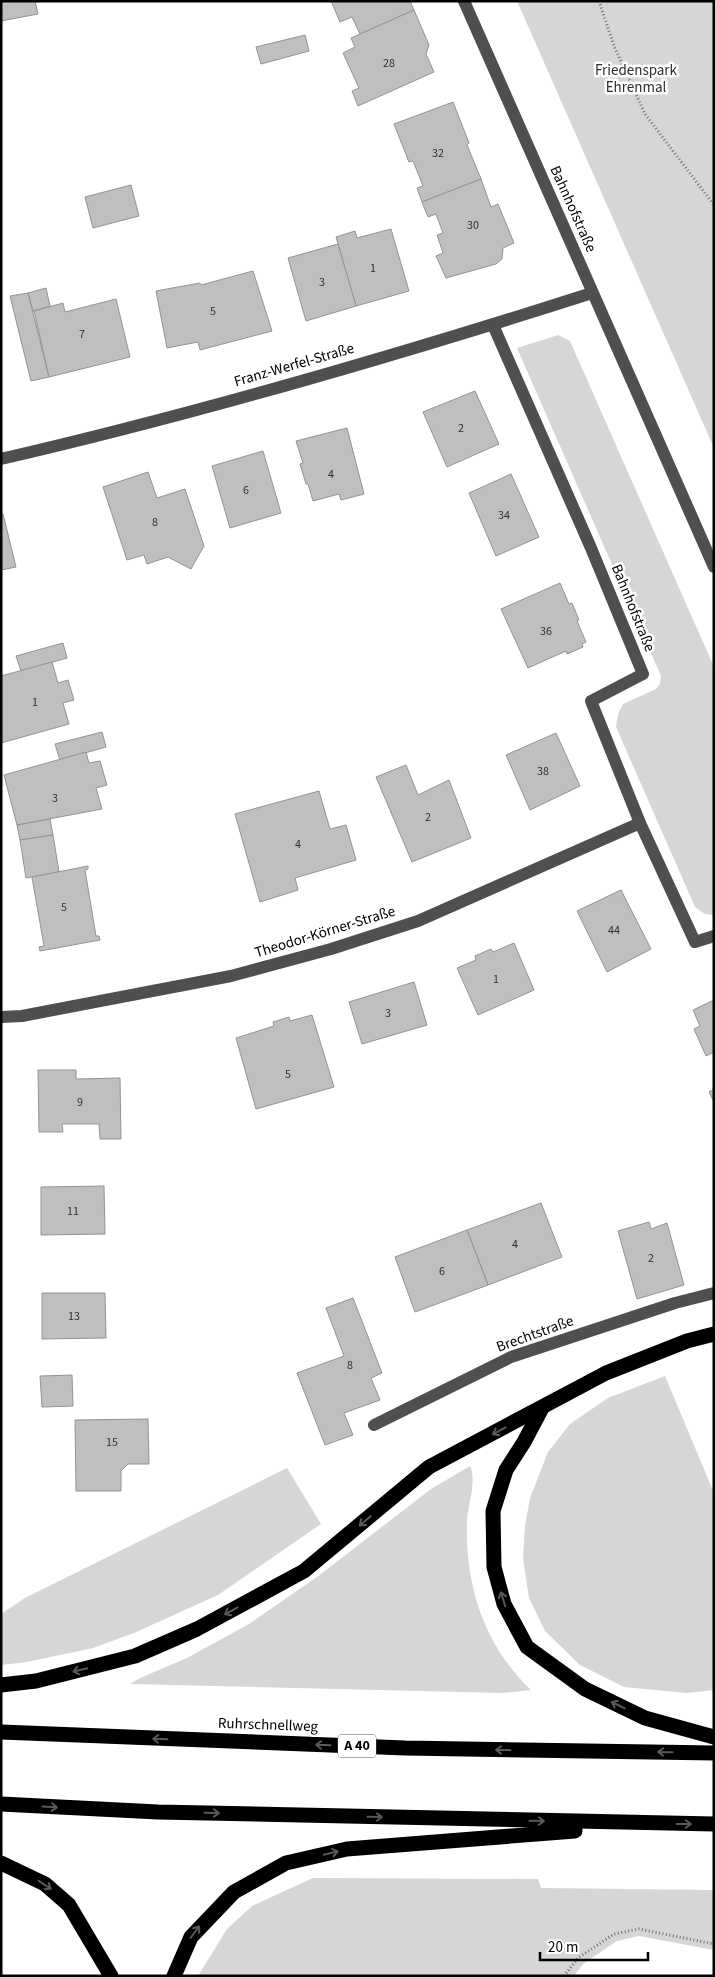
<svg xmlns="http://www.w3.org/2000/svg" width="715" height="1977" viewBox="0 0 715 1977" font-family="'Source Sans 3',sans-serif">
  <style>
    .green { fill: #d6d6d6 }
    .building { fill: #bfbfbf; stroke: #939393 }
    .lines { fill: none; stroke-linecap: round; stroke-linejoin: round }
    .path { stroke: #717171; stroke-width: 3; stroke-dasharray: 1 2.5; stroke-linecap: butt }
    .minor { stroke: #4f4f4f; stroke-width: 12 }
    .highway { stroke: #000; stroke-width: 15 }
    .oneway { stroke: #595959 }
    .labels { text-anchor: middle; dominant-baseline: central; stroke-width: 5; stroke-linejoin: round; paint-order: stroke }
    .number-label { font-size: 12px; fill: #303030 }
    .shield { fill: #fff; stroke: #4c4c4c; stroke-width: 1 }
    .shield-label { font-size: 14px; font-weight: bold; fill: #000 }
    .park-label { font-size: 15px; fill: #2d2d2d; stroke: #fff }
    .street-label { font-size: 15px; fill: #000; stroke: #fff }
  </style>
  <rect width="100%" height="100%" fill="#fff"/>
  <g class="green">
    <polygon points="517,1 714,1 714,448"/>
    <polygon points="558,335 570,341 714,667 714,915 705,914 695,907 616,727 618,714 623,704 656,689 660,684 661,676 517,348"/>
    <polygon points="665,1376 714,1493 714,1690 687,1693 624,1687 580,1665 545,1631 529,1598 523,1559 525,1526 530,1498 548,1452 570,1424 608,1398"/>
    <path d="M470,1466C477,1480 468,1505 467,1521C465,1586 484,1645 531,1690L502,1693L130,1684L140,1678L187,1658L249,1624L317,1577L431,1489Z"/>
    <polygon points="287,1468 321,1524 218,1595 134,1633 93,1648 27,1662 1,1665 1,1614 25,1598"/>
    <polygon points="313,1878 538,1879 541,1888 714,1890 714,1950 639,1936 617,1941 583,1964 574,1976 198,1976 227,1929 252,1906"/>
  </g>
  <g class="building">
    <polygon points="1,1 35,1 38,14 1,21"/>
    <polygon points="331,1 410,1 414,10 360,34 352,17 340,22"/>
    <polygon points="414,10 429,45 426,54 434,72 358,106 352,91 359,88 343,53 355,47 351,38"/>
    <polygon points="305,35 309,51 261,64 256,47"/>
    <polygon points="453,102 469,143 467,145 481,179 422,202 417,188 423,186 413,161 409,162 394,124"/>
    <polygon points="481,179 491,207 498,204 514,243 503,248 502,259 496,264 446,278 436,256 443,253 437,235 443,233 436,214 428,217 422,202"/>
    <polygon points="131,185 139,216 93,228 85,197"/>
    <polygon points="391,229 409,291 356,306 336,237 355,231 357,238"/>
    <polygon points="338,244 356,306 306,321 288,258"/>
    <polygon points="253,271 272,331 200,350 198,342 167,348 156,291 200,283 201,285"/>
    <polygon points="46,288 50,306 33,311 28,293"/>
    <polygon points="28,293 49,377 31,381 10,296"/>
    <polygon points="116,299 130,357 49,377 34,311 63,303 65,312"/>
    <polygon points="475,391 499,444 447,467 423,412"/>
    <polygon points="347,428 364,494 341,500 339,494 313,501 308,484 306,484 300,464 303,463 296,441"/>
    <polygon points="263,451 281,513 230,528 212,466"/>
    <polygon points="148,472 157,498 185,489 204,546 191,569 168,557 147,564 144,555 127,560 103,487"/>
    <polygon points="511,474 539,537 496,556 469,493"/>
    <polygon points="3,514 16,567 1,570 1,515"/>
    <polygon points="560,583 569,604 572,603 579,620 577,621 586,642 582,644 583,647 567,654 566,651 528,668 501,609"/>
    <polygon points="63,643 67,658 21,671 16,656"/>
    <polygon points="52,662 58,683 68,680 74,700 63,703 69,724 1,743 1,676"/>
    <polygon points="102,732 106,747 60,760 55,744"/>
    <polygon points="556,733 580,786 530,810 506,755"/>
    <polygon points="86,752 89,763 100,761 107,785 96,788 102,809 17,825 4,775"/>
    <polygon points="406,765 418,795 449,780 471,838 412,862 376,777"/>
    <polygon points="319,791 330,829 346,825 356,860 295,878 298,890 260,902 235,814"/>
    <polygon points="50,819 53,835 20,840 17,825"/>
    <polygon points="53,835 59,872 26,878 20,840"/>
    <polygon points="88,866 88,869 85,870 96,936 99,936 100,940 40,951 39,947 44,946 32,877"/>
    <polygon points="621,890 651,949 607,972 577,911"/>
    <polygon points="514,943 534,990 478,1015 457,968 476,960 475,956 491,949 493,952"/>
    <polygon points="414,982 427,1025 362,1044 349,1002"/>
    <polygon points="714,1000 714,1052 706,1056 694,1029 700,1026 693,1010"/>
    <polygon points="312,1015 334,1087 256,1109 236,1038 274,1026 273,1022 289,1017 290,1021"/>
    <polygon points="38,1070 76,1070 76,1079 120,1078 121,1139 100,1139 99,1124 62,1124 63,1132 39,1132"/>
    <polygon points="714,1089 714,1102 709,1092"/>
    <polygon points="104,1186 105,1234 41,1235 41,1187"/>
    <polygon points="541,1203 562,1257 488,1285 467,1230"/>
    <polygon points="649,1222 651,1229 667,1223 684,1285 637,1299 618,1231"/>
    <polygon points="467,1230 488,1285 415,1312 395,1257"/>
    <polygon points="42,1293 105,1293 106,1338 42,1339"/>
    <polygon points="353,1298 382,1373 371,1378 380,1400 344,1413 353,1435 325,1445 297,1373 344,1356 326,1308"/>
    <polygon points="72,1375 73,1406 42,1407 40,1376"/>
    <polygon points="148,1419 149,1464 128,1464 121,1471 121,1491 76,1491 75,1420"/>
  </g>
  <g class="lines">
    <g class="path">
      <polyline points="599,1 614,46 645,114 714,205"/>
      <polyline points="564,1976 578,1958 614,1934 639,1929 714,1944"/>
    </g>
    <g class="minor">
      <polyline points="464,1 714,567"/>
      <polyline points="493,325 591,548 643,674 591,701 640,823 695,942 714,936"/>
      <path d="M1,459C200,413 398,355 592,293"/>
      <polyline points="1,1017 22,1016 231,976 331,949 418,921 640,823"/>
      <polyline points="374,1425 511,1357 675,1303 714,1293"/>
    </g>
    <g class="highway">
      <polyline points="542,1408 524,1442 506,1470 493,1511 494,1567 504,1604 527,1647 585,1689 645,1718 714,1737"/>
      <polyline points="1,1685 36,1681 135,1656 197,1629 304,1571 429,1467 606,1373 687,1341 714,1334"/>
      <polyline points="1,1732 405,1748 714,1753"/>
      <polyline points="1,1804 158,1812 714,1824"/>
      <polyline points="1,1863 45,1884 69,1905 111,1976"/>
      <polyline points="174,1976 191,1937 234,1892 286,1863 347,1849 575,1831"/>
    </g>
  </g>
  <defs><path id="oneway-shaft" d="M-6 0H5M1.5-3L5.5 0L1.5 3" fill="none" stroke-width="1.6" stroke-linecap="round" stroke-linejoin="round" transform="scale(1.25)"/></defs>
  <g class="oneway">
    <use href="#oneway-shaft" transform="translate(499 1431) rotate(152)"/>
    <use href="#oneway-shaft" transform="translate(365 1521) rotate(140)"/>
    <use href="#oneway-shaft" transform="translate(503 1599) rotate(-107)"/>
    <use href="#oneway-shaft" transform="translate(231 1611) rotate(151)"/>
    <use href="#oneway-shaft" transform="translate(80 1670) rotate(166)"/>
    <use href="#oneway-shaft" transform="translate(618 1705) rotate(-154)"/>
    <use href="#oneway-shaft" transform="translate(160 1739) rotate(-178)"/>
    <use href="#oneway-shaft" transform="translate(323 1745) rotate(-178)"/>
    <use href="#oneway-shaft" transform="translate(503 1750) rotate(-179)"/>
    <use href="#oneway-shaft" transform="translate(665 1752) rotate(-179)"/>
    <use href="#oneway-shaft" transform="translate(50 1807) rotate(3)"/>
    <use href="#oneway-shaft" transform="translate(212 1813) rotate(1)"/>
    <use href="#oneway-shaft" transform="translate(375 1817) rotate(1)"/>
    <use href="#oneway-shaft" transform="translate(537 1821) rotate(1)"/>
    <use href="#oneway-shaft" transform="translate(684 1824)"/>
    <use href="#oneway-shaft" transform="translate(331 1853) rotate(-13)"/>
    <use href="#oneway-shaft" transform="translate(45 1885) rotate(34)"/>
    <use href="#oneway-shaft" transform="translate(195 1932) rotate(-53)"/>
  </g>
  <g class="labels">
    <g class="number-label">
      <text x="389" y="63">28</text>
      <text x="438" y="153">32</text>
      <text x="473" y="225">30</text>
      <text x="373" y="268">1</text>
      <text x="322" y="282">3</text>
      <text x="213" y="311">5</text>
      <text x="82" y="334">7</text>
      <text x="461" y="428">2</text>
      <text x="331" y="474">4</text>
      <text x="246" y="490">6</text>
      <text x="504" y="515">34</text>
      <text x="155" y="522">8</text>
      <text x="546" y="631">36</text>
      <text x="35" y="702">1</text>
      <text x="543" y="771">38</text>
      <text x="55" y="798">3</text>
      <text x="428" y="817">2</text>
      <text x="298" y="844">4</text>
      <text x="64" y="907">5</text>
      <text x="614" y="930">44</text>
      <text x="496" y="979">1</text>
      <text x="388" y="1013">3</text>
      <text x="288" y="1074">5</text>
      <text x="80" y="1102">9</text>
      <text x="73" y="1211">11</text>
      <text x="515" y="1244">4</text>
      <text x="651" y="1258">2</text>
      <text x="442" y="1271">6</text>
      <text x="74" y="1316">13</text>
      <text x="350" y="1365">8</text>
      <text x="112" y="1442">15</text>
    </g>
    <rect class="shield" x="338" y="1734.5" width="38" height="23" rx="4"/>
    <g class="shield-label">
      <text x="357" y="1746">A 40</text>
    </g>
    <g class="park-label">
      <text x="636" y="70">Friedenspark<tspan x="636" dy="17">Ehrenmal</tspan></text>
    </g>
    <g class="street-label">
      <text transform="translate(573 209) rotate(66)">Bahnhofstraße</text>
      <text transform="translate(294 365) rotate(-16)">Franz-Werfel-Straße</text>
      <text transform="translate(633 608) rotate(68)">Bahnhofstraße</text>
      <text transform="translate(325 932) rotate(-17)">Theodor-Körner-Straße</text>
      <text transform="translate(535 1334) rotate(-20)">Brechtstraße</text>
      <text transform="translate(268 1725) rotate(2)">Ruhrschnellweg</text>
    </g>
  </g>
  <rect width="715" height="1977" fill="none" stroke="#000000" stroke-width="5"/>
  <path d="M540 1952v8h108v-8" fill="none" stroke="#000000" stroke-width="2.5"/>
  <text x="548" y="1952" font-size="15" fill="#000000" stroke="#ffffff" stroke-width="4" paint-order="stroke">20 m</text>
</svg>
